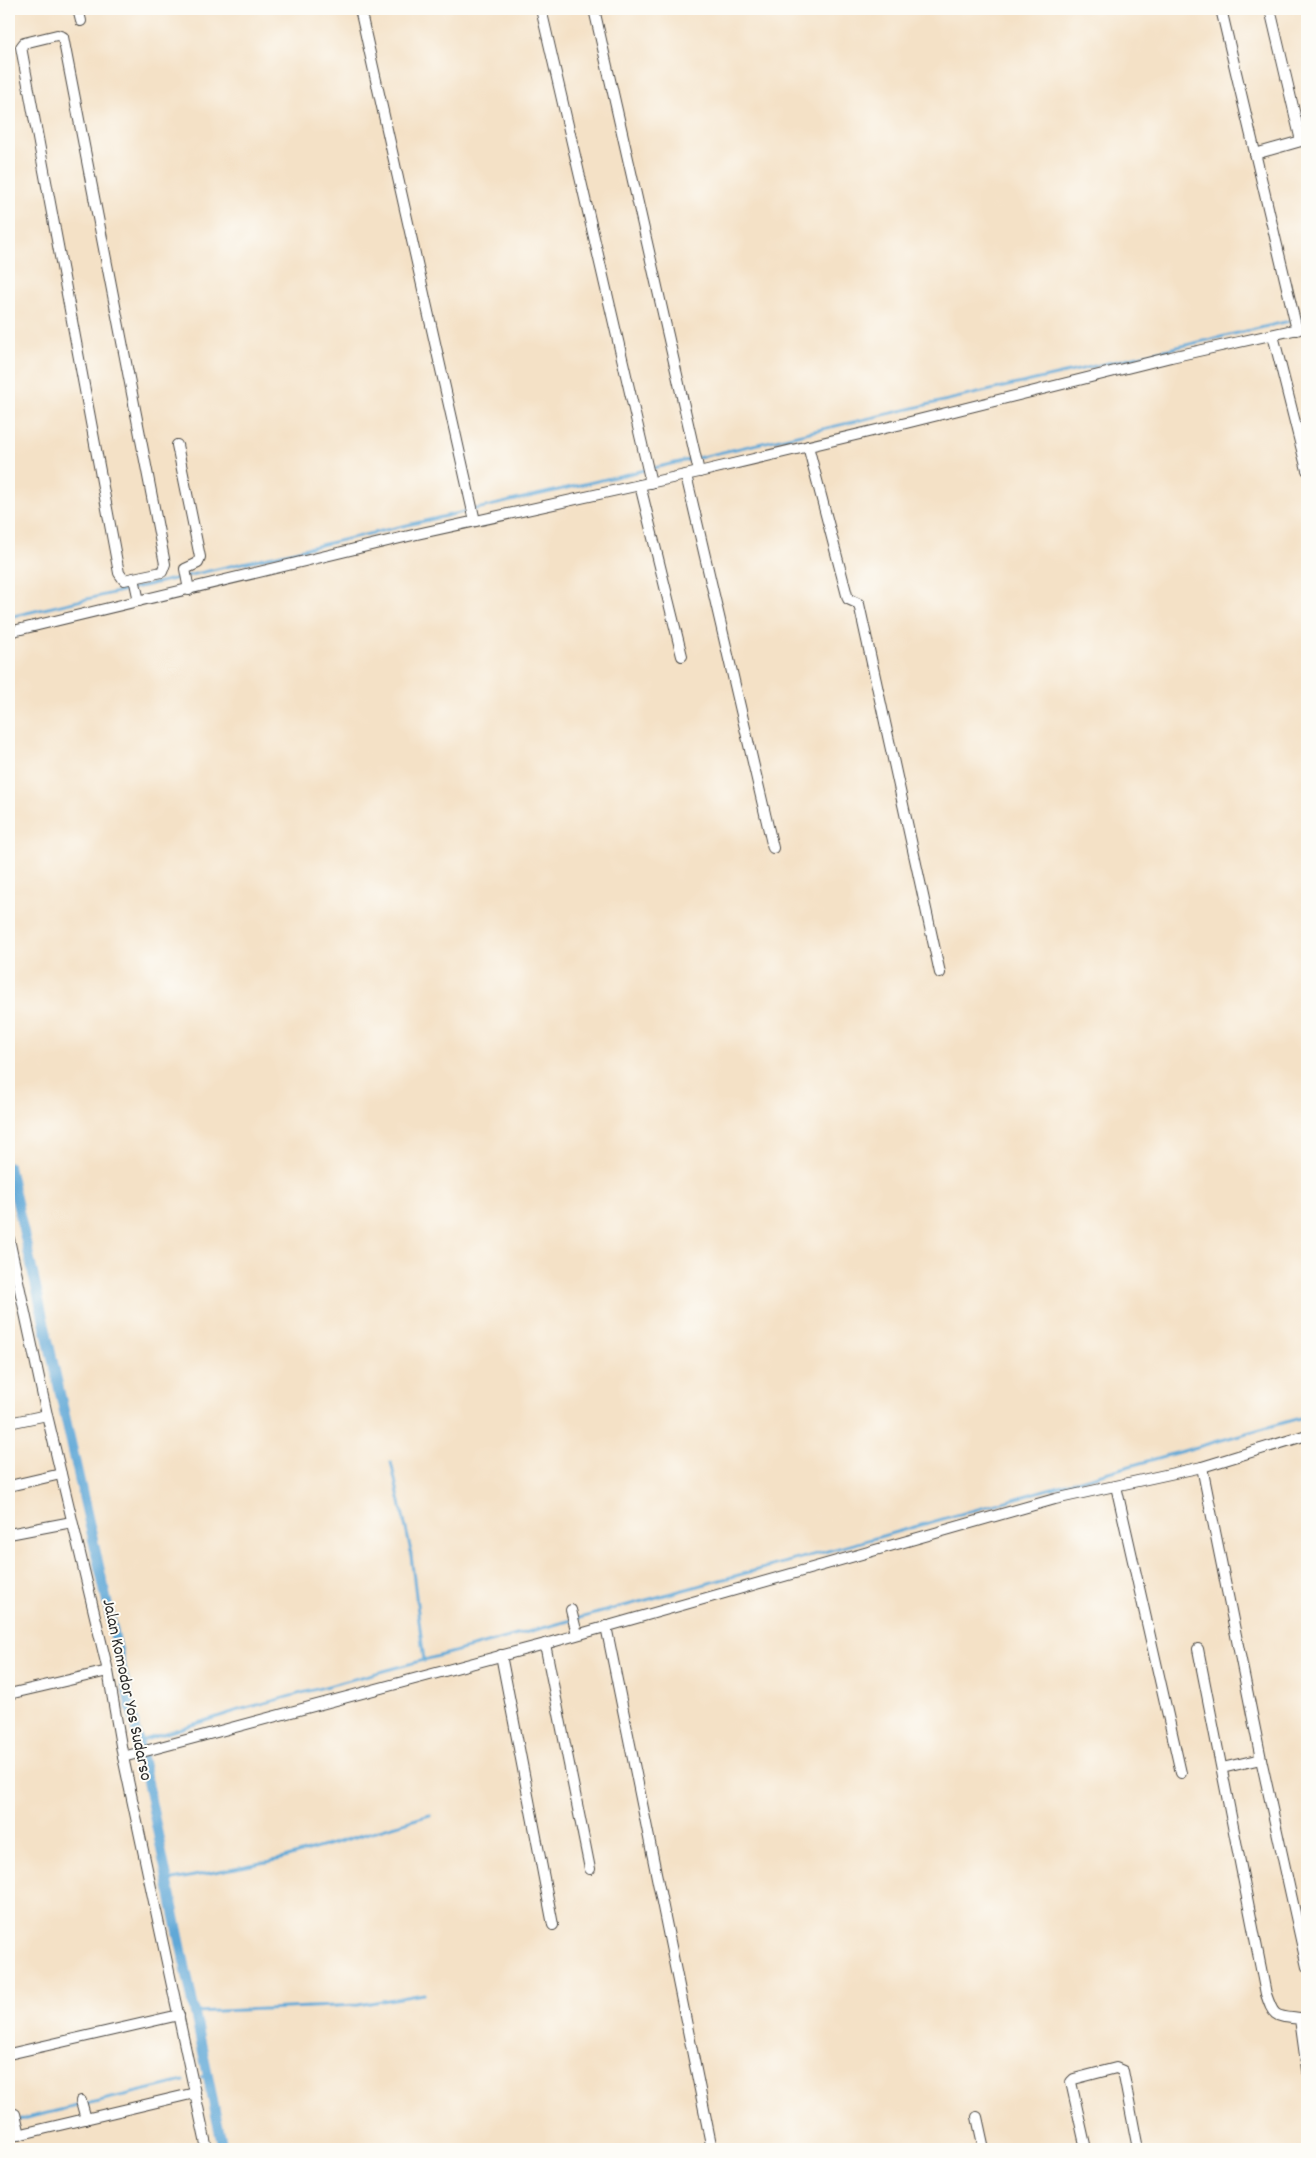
<svg xmlns="http://www.w3.org/2000/svg" width="1316" height="2158" viewBox="0 0 1316 2158" font-family="Dekko,sans-serif">
  <style>
    .lines { fill: none; stroke-linecap: round; stroke-linejoin: round }
    .stream { stroke: #60a8d7; stroke-width: 3 }
    .canal { stroke: #60a8d7; stroke-width: 10 }
    .minor-casing { stroke: #494642; stroke-width: 12 }
    .minor { stroke: #fff; stroke-width: 10 }
    .labels { text-anchor: middle; dominant-baseline: central; stroke-width: 4; stroke-linejoin: round; paint-order: stroke }
    .street-label { font-size: 18px; fill: #2b2b2b; stroke: #fdfcf7 }
  </style>
  <rect width="100%" height="100%" fill="#fdfcf7"/>
  <filter id="ink" filterUnits="userSpaceOnUse"><feTurbulence type="fractalNoise" baseFrequency=".02" numOctaves="2"/><feDisplacementMap in="SourceGraphic" scale="10" xChannelSelector="R" yChannelSelector="G"/><feConvolveMatrix kernelMatrix="1 2 1 2 8 2 1 2 1" color-interpolation-filters="sRGB"/></filter>
  <filter id="wash" filterUnits="userSpaceOnUse"><feTurbulence type="fractalNoise" baseFrequency=".0096" numOctaves="4" result="noise"/><feDisplacementMap in="SourceGraphic" scale="20" xChannelSelector="R" yChannelSelector="G"/><feGaussianBlur stdDeviation="1.12" result="paint"/><feColorMatrix in="noise" values="0 0 0 0 0 0 0 0 0 0 0 0 0 0 0 0 0 1.4 0 .05"/><feComposite in="paint" operator="in"/></filter>
  <g filter="url(#wash)">
    <rect width="100%" height="100%" fill="#f4e1c6"/>
    <g class="lines">
      <g class="stream">
        <polyline points="9,617 1307,317"/>
        <polyline points="9,1176 11,1176"/>
        <polyline points="391,1462 410,1547 424,1661"/>
        <polyline points="138,1742 239,1710 861,1542 1307,1416"/>
        <polyline points="168,1881 277,1860 430,1815"/>
        <polyline points="195,2012 358,2005 424,1994"/>
        <polyline points="201,2077 208,2076"/>
        <polyline points="9,2122 184,2081"/>
      </g>
      <polyline class="canal" points="9,1167 142,1757 223,2149"/>
    </g>
  </g>
  <g filter="url(#ink)">
    <g class="lines">
      <g class="minor-casing">
        <g id="minor">
          <polyline points="78,9 81,21"/>
          <polyline points="360,9 475,521"/>
          <polyline points="541,9 651,483"/>
          <polyline points="594,9 699,472"/>
          <polyline points="1221,9 1297,330"/>
          <polygon points="57,35 63,37 165,564 162,572 124,580 119,573 21,47 24,43"/>
          <polyline points="1255,154 1301,141 1270,9"/>
          <polyline points="1273,335 1307,470"/>
          <polyline points="177,445 200,557 198,563 185,569 189,590"/>
          <polyline points="808,446 848,599 859,604 940,973"/>
          <polyline points="686,475 773,848"/>
          <polyline points="640,485 682,656"/>
          <polyline points="134,578 139,601"/>
          <polyline points="9,632 417,534 699,472 902,424 1171,357 1307,327"/>
          <polyline points="9,1239 47,1415 108,1671 123,1757 207,2149"/>
          <polyline points="9,1423 47,1415"/>
          <polyline points="1202,1467 1261,1759 1307,1967"/>
          <polyline points="9,1486 61,1474"/>
          <polyline points="1116,1486 1181,1773"/>
          <polyline points="9,1534 72,1522"/>
          <polyline points="571,1610 577,1634"/>
          <polyline points="606,1626 712,2149"/>
          <polyline points="545,1644 590,1869"/>
          <path d="M1198,1649L1266,1994C1274,2018 1275,2016 1300,2019L1307,2070"/>
          <polyline points="501,1655 553,1925"/>
          <polyline points="9,1694 108,1671"/>
          <polyline points="123,1757 545,1644 1055,1499 1202,1467 1307,1435"/>
          <polyline points="1222,1768 1261,1759"/>
          <polyline points="9,2054 179,2015"/>
          <polyline points="81,2101 86,2119"/>
          <polyline points="15,2114 20,2135"/>
          <polyline points="977,2117 984,2149"/>
          <polyline points="9,2137 195,2093"/>
          <polyline points="1086,2149 1071,2082 1074,2079 1116,2068 1123,2071 1138,2149"/>
        </g>
      </g>
      <use href="#minor" class="minor"/>
    </g>
  </g>
  <g class="labels">
    <g class="street-label">
      <text transform="translate(126 1690) rotate(78)">Jalan Komodor Yos Sudarso</text>
    </g>
  </g>
  <rect width="1316" height="2158" fill="none" stroke="#fdfcf7" stroke-width="30"/>
</svg>
